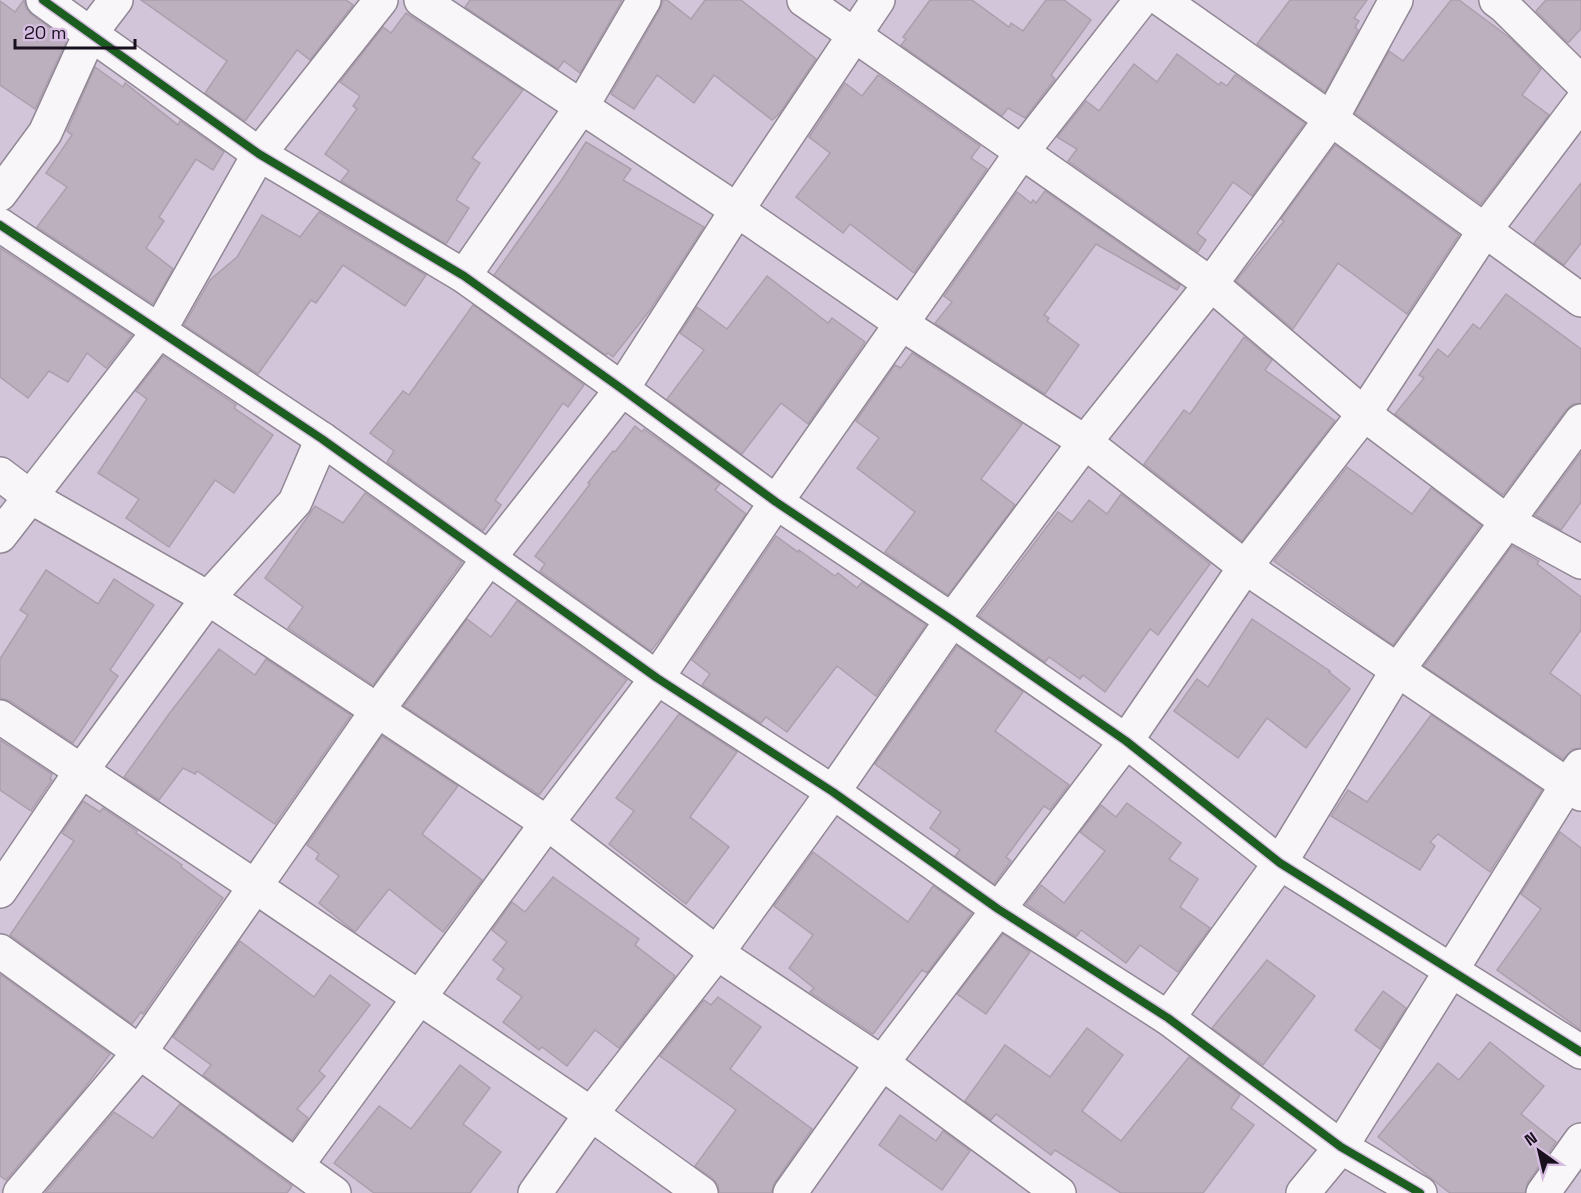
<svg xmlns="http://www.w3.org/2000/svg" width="1581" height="1193" viewBox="0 0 1581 1193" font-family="'Space Grotesk',sans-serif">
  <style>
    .building { fill: #bdb0be; stroke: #ac9fad; stroke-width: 1.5 }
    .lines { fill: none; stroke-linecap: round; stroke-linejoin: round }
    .minor-casing { stroke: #918795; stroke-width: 36 }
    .minor { stroke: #f8f6f9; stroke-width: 33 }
    .cycleway-casing { stroke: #d6bde1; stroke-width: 11 }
    .cycleway { stroke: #1b5e20; stroke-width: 8 }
  </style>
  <rect width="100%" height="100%" fill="#d2c5d9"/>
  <g class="building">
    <polygon points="24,0 26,8 32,15 67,40 35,109 0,85 0,1 15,12"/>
    <polygon points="141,0 346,0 353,5 310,60 297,50 245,121 205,93 227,61"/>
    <polygon points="470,0 622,0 580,73 564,61 558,69 465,7"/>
    <polygon points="663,0 667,0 691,19 705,0 741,0 816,59 779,114 772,120 714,75 694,103 657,75 634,109 611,94 660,9"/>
    <polygon points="930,0 972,0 1009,27 1011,23 1023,31 1046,0 1064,0 1091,20 1051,75 1055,79 1025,118 1008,108 1002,116 901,45 906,39 903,37"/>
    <polygon points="1290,0 1367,0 1354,18 1359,21 1355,27 1358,30 1325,92 1257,44"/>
    <polygon points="1451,0 1459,0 1510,38 1541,69 1522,95 1549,115 1481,204 1355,113 1389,51 1403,61"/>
    <polygon points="1546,0 1581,0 1581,29 1568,43 1536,11"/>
    <polygon points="406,13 523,90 472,158 480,163 456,200 469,208 446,244 341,181 349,171 325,154 357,109 353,106 360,96 340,82 383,27 391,33"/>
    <polygon points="1177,54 1219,85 1221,82 1227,86 1235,75 1305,123 1252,196 1233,182 1197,233 1206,240 1198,252 1068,161 1077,149 1057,137 1086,101 1099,111 1134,64 1157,82"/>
    <polygon points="95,67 123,87 125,83 178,125 180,121 224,152 213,170 196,159 159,217 164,221 146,248 173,269 153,304 37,227 67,187 46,173 72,135 67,131"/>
    <polygon points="878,75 980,146 971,158 987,169 914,273 850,224 843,233 796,197 830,153 809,137 845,83 862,96"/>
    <polygon points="586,142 631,169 623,180 704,227 650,310 613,357 608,353 606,355 494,275 563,178"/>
    <polygon points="1335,145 1459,235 1407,314 1338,263 1293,329 1236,281 1284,221 1281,219"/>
    <polygon points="1581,183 1581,243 1564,265 1534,243"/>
    <polygon points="1045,191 1180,285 1177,290 1096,244 1044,315 1049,318 1047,321 1079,345 1045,394 935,323 952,302 944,296 1017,192 1031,203 1033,200 1036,203"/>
    <polygon points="319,212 426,275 405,306 343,265 316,303 311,300 258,374 184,325 210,280 237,257 262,215 300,237"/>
    <polygon points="0,248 132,335 106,368 87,353 68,382 49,371 28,398 0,377"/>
    <polygon points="767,276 828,323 832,318 865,342 808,424 781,403 742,454 667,399 704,350 680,333 697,307 727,329"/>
    <polygon points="1506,294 1581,349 1581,403 1573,404 1566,410 1503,495 1395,414 1424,378 1419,375 1438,349 1448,357 1473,324 1480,329"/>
    <polygon points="473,305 584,385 568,407 563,403 495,500 501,505 483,531 387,462 394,451 370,433 403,391 409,395"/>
    <polygon points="1244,337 1272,360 1265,370 1335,421 1242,541 1144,464 1184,410 1190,414"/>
    <polygon points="912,353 1022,424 981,479 1015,505 948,595 885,552 915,512 857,468 879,438 856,421 895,365 901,368"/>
    <polygon points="163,356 236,405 234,408 273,435 234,493 215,480 169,547 126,518 139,499 98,473 147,399 136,391"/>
    <polygon points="635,426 642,432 644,429 720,484 715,490 746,514 662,637 651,651 540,571 545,564 535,556 590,484 588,483 613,451 615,452"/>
    <polygon points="1581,453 1581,502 1561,530 1535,515"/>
    <polygon points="1347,467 1412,514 1431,488 1481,525 1393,645 1274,561"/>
    <polygon points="365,493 462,562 373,685 288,628 303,607 265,578 315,506 343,523"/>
    <polygon points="1121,494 1210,564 1158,635 1150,629 1105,692 1083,675 1080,679 1049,657 1045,662 979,616 1058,512 1072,522 1089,500 1107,514"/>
    <polygon points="776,536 798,552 799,550 835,576 838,573 857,588 862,582 926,625 876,696 837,666 787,732 766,717 761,723 702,685 710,674 692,660"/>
    <polygon points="1512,546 1539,561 1537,564 1581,597 1581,630 1550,673 1581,696 1581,748 1573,749 1563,759 1424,666"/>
    <polygon points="46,570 98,604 114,579 154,605 110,670 118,676 73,743 10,701 0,698 0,659 28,615 20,610"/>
    <polygon points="517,601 627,680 539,795 404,706 467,619 491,637"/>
    <polygon points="1252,619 1330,671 1329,672 1350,689 1306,748 1267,718 1238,758 1174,711 1197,679 1208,687"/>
    <polygon points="957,646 1023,692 995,731 1069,785 1050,810 1044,806 1006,857 1011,861 994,884 955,856 960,850 930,828 941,812 875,764"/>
    <polygon points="219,649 255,675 266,659 351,715 275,824 197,771 195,774 183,768 159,800 124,777 169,714"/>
    <polygon points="679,714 737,752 690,817 729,847 686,904 609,844 634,811 616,798"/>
    <polygon points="1431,715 1542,790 1490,872 1438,834 1430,842 1435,846 1420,870 1331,816 1348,790 1367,802"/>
    <polygon points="382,736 458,786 422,834 482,880 443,932 389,889 355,932 319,903 339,876 316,859 319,854 307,845"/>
    <polygon points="0,740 52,774 50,779 52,780 31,811 0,790"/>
    <polygon points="83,801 100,812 103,808 137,831 136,833 182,865 181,867 223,898 143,1014 141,1012 132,1024 10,935 74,841 62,833"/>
    <polygon points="1127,803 1181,843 1169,859 1198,879 1180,907 1210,928 1178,972 1140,945 1126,963 1081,930 1076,937 1026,904 1041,885 1064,903 1105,851 1080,832 1101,805 1116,817"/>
    <polygon points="1560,832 1581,848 1581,1030 1497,970 1541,909 1521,894"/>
    <polygon points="813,852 908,922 933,886 972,913 927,973 922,970 873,1034 810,992 814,988 789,968 813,935 774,906"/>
    <polygon points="553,877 639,939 635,945 675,976 619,1048 595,1030 567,1066 542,1047 539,1050 503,1022 522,997 497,979 504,969 493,960 507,942 492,930 512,902 525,912"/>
    <polygon points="1003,934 1030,952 986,1014 957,994"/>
    <polygon points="240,941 314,997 330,975 370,1005 319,1071 325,1076 297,1109 308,1118 292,1140 203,1075 211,1065 173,1037"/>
    <polygon points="1267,960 1315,996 1263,1065 1212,1028"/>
    <polygon points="0,974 110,1054 83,1090 6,1180 0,1176"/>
    <polygon points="1383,991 1406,1008 1380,1049 1355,1030"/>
    <polygon points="718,997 761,1027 730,1069 812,1129 775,1182 771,1193 719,1193 718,1185 712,1178 695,1166 736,1110 660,1056 704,1000 711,1005"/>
    <polygon points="1087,1028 1123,1055 1082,1111 1121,1141 1189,1057 1240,1095 1231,1108 1254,1125 1203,1193 1121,1193 1055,1150 1051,1155 996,1114 991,1120 965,1101 1005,1045 1050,1077"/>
    <polygon points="1490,1042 1544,1086 1521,1114 1556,1142 1528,1182 1525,1193 1450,1193 1378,1137 1438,1063 1459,1080"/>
    <polygon points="460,1065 490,1088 463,1124 501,1152 470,1193 374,1193 334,1163 379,1106 411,1129"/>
    <polygon points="180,1104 292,1186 287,1193 45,1193 114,1112 153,1138"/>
    <polygon points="900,1115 936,1141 943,1131 970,1151 942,1190 879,1145"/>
  </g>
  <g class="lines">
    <g class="minor-casing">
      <g id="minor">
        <polyline points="43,0 259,154 464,276 622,389 776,502 952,620 1126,741 1280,863 1581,1052"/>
        <polyline points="421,0 737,210 902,324 1085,442 1245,567 1581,794"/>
        <polyline points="804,0 1211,284 1364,414 1506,521 1581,562"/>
        <polyline points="1162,0 1331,119 1581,300"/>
        <polyline points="1496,0 1504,6 1581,82"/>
        <polyline points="0,194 45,133 90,34 116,0"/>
        <polyline points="0,225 322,439 657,678 833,792 998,909 1168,1018 1341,1147 1420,1193"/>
        <polyline points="464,276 582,106 644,0"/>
        <polyline points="0,474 29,496 208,598 547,823 717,953 882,1063 1059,1193"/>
        <polyline points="0,536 159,331 259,154 381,0"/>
        <polyline points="0,717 256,887 591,1114 701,1193"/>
        <polyline points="0,891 82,770 208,598 295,502 322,439"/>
        <polyline points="0,951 334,1193"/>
        <polyline points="1168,1018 1280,863 1397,671 1581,421"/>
        <polyline points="297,1165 547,823 657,678 776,502 1022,152 1141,0"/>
        <polyline points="20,1193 140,1052 377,711 489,558 622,389 737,210 878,0"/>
        <polyline points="535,1193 591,1114 717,953 833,792 952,620 1085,442 1211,284 1331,119 1396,0"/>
        <polyline points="790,1193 882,1063 1126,741 1245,567 1364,414 1485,230 1581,103"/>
        <polyline points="1303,1193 1341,1147 1567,785 1581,766"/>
        <polyline points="1543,1193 1581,1140"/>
      </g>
    </g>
    <use href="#minor" class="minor"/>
    <g class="cycleway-casing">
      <g id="cycleway">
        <polyline points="43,0 259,154 464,276 622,389 776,502 952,620 1126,741 1280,863 1581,1052"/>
        <polyline points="0,225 322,439 657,678 833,792 998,909 1168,1018 1341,1147 1420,1193"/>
      </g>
    </g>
    <use href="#cycleway" class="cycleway"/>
  </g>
  <g transform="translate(1539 1151) rotate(326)" stroke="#d6bde1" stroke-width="4.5" paint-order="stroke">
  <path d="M0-4.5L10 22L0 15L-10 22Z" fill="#18101c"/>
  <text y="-9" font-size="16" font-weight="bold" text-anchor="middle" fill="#18101c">N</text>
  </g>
  <path d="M15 39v9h120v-9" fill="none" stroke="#18101c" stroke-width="3"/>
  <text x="24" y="39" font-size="18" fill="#18101c" stroke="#d6bde1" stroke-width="4.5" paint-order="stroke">20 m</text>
</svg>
